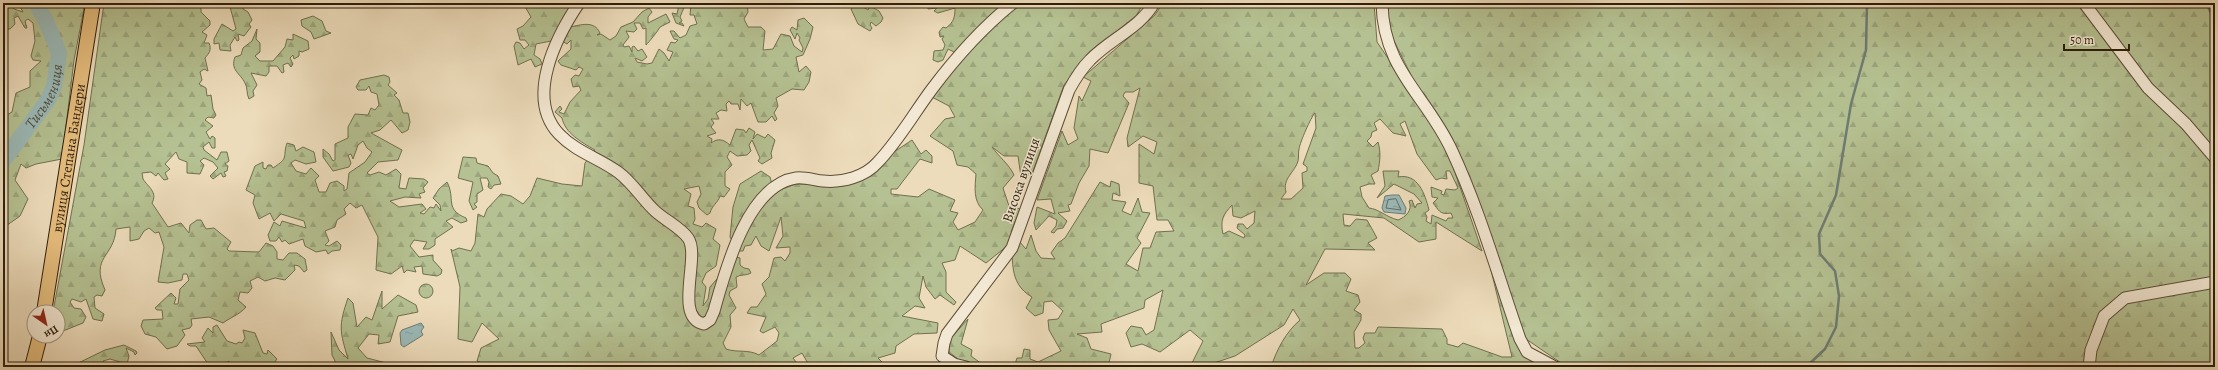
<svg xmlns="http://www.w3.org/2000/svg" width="2218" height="370" viewBox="0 0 2218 370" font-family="Alegreya,serif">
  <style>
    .forest { fill: url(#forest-firs); stroke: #71704e; fill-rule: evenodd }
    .water { fill: url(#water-ripples); stroke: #6f7c73 }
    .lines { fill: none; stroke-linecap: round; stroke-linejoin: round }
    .shore { stroke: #646c62; stroke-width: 1 }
    .stream { stroke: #6f7c73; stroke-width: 2.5 }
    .river { stroke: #9bbab8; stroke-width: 16 }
    .minor-casing { stroke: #5d4e37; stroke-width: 13 }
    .major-casing { stroke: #2d1e0b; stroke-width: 16 }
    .minor { stroke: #f3e8d3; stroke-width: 11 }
    .major { stroke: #e6be7e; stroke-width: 14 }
    .labels { text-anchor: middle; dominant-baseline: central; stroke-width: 3; stroke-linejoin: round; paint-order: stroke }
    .street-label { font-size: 14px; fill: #2d1e0b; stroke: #f3e8d3 }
    .water-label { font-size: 15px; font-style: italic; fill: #4e4d3f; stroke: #f3e8d3 }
  </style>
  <defs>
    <pattern id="forest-firs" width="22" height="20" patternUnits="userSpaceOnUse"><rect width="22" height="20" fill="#b5c192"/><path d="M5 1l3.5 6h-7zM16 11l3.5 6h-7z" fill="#9ca57d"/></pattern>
    <pattern id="water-ripples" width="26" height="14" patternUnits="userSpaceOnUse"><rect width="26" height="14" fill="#9bbab8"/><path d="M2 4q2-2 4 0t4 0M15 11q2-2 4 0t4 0" fill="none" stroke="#869f9d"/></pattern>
  </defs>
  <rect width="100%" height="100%" fill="#eddcbb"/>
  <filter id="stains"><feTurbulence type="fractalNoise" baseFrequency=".005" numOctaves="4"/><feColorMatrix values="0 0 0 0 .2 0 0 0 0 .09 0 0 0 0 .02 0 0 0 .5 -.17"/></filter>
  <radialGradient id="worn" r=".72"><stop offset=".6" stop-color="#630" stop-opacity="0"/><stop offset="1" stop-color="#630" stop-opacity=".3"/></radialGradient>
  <g class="forest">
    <polygon points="18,3 80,3 84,9 74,60 62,159 36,164 26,168 21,164 15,180 28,199 20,216 3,228 3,117 12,112 16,93 30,87 30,71 41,61 33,60 31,56 35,41 33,23 28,19 25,21 27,28 25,28 18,16 14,18 15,24 10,29 3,29 3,4 7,8 10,4 14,9 23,12"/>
    <path d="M104,3H201V12L210,21V25L202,32L207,35L204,43H209C212,50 209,53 205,58L208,71L204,69L200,72L202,80L199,84L206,88L207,96L211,95L213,109L216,115L214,118L208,117L205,120L213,126L206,132L210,139L212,136L215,138V148H212L209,142L203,147L204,150L217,160L221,152H227L229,161L225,164L228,166L227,171L224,172L226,176L223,177L221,173L213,179L210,176L218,168L213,162L204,158L200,161L204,165L200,174L187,173V162L179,159L176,152L165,164L170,169L165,173L168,179L164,180L158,173L156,176L151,172L142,173L143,179C148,187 158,192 152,203L168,227L181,223L189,233L190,225L197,220H201L206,229L214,228L231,242L227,249L229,251L259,252L266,243L273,246L277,252V259L283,260L289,253H297L305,259L307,270L304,272L299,266L294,265L295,270L285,280L275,278L265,281L258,277L250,281L252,288L248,293L240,292L238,300L246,307C239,315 231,317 223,323L209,317L191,319L192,325L190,328L182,330L185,335L177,346L167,349L156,337L145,334L141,326L143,320L163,319L162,310H157L155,308L171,293L176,298L174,304H178L180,289L189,280L187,274H183L182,280L168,283L158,282L164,247L159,232L155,233L149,228L144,231L139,239L130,241V227L116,229C114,258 90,256 105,290L102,296L97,295L94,297L95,308L104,314L102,321L93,319L86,299L81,302L72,299L70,302L74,308L81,309L86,317L83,323L58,333V312H53L84,145Z"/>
    <polygon points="229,3 242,3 243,9 248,12 252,20 249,24 251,27 244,36 238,34 239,40 237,41 235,37 230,45 231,51 220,50 219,43 214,44 214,39 222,24 233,31 236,29"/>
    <polygon points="523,3 551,3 553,5 554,3 576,3 551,41 536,44 534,55 540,59 542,64 535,67 531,59 518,65 514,46 516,42 520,43 524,49 529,45 525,40 520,40 517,29 523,26 531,17"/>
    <path d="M678,3H747L748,12L744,19L748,27H761L765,31L763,50L773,49L781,34L790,36L794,46L802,52L803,48L799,40L800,38L797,33L795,39L790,30L792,27L797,30L798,20L804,18L813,27L810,39L803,55L796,57L799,72L806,66L811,72L809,82L804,90L792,89L776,98L778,106L774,113L777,119L775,121L772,116L766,122H758L751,103L747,106L741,99L740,110L738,104H731L729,101L726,104L727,111L721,110L716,113L719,119H711L714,123L711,127L716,133L707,136L712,139L711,143C718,138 723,139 730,145L736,129L744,130L746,133L749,128L755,132L753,139L757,134L765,138L768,134L775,140L771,153L772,158L762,164L758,161L760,158L752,140L749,145L751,151L747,155L737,156L730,151L727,157L732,165L725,172V186L730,189L724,197L720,196C718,203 712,205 710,213L707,215L699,208L697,202L701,194L699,186L684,189L691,194L688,206L694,208L695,219L693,224L702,227L706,223L716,229L713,239L720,245L716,266L706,273L702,282L706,287L703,306L708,299L710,287L736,257L740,258V265L744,268L749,269L751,273C746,276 741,274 736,277L737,287L730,291L729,295L736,308L730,315L731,327L723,343L726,349C738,353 748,349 759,355L777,341L779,333L775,327L763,333L760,331L766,317L747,313L751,307H757L766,294L762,284L769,277L774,258L781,257L785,261L790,253V247L776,248L783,236L781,217L769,251L761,246L756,236L751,245L745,246L743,251H738L730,237L733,207L740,184L761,171L770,177L774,192L796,184H846L912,140L921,154L926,150L932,156V163L920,159L897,189H891V194L918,197L929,189L955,200L950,211L958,213L953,222L958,230L975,222L983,210C973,201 975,187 976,174L968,167L957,165L953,151L930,136L945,119L955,117L949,106L930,96L968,38L954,52L948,49L943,60L938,62L933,60L934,51L943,50L945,45L942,39L944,36L940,37L939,32L943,27L946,28C954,22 955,17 955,8L938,13L934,11L937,8L928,9L927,3H1143L1137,15L1088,54L1064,85L1032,174L1021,177L1018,156H1004L992,147C999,157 1009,164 1014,175L1003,188L1009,206L1020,209L1011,232L1026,249L1031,235L1036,251L1041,258L1055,259L1051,253L1058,243L1065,238L1100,182L1110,187L1111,181L1119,184L1120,196L1113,193L1112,200L1126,202L1122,211L1131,215L1138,198L1142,212L1150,213L1137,238L1141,243L1126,264L1138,271L1143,248H1150L1156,232L1174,231L1168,220H1157L1153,186L1139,183V144L1154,154L1157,142L1143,136L1128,147L1127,138L1140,88L1133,92H1125L1123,96L1129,103L1108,153L1090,149L1089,166L1079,183L1071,204L1068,205L1070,211L1058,213L1067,221L1063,228L1057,229L1054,233L1051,232L1056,226L1057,220L1049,216L1036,230L1034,223L1037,207L1055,214L1051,199L1037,200L1062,131L1068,145L1078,139L1074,128L1079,96L1082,101L1091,81L1083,77L1155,15L1163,3H1200L1201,9L1205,3H1374L1377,42L1421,107L1449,155L1482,251L1436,222V239L1419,242L1384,218L1343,214L1344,225L1350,226L1356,219L1367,220L1377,238L1368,243L1375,250L1325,249L1306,285L1324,273H1345L1351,279L1346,291L1358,295L1360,302L1354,310L1361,314V320L1354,332L1355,348H1359L1365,343L1363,338L1365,333H1375L1378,327L1442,329L1447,339V344L1458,347L1463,343L1502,357H1512L1491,270L1520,343L1544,367H1271C1277,349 1286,332 1300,320L1293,309L1284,325L1235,356L1202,367H1190L1203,341L1190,330L1160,352L1142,344L1131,347L1126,333L1131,326L1142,328L1146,335L1154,330L1163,290L1145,300L1144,308L1101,324L1102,332L1077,334L1087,338L1091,349L1111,354L1108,367H1014L1017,358H1022L1024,349L1030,350V359L1038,362L1061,351L1049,330L1048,320L1058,319L1063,311L1052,301L1044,302L1043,313L1035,316L1026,308L1032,297C1007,283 1014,257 1011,234L1007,246L986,263L960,246L955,260L942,263L946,272V292L956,302L954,305L940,295L935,299L926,287L923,276L919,298L925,308L915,306L902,316L938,323L937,333L914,334L896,346L895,353L878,358L887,367H810L802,353L793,358L800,367H486L487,365L477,361L481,348L499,339L482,323L472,342L458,339L460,287L451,249L452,251L459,248L471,251L475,243L478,214L484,217L487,209L501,194L511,196L523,204L530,196L537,178L562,184L582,186L585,163L595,150C581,142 565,133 562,118L555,112L560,106L562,109L559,112L564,114L570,102L581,90L579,86L573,87L571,79L575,75L579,76L583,69L579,67L576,70L561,65L558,61L571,49V40L567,44L562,41L570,27C581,25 594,20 600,33L597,35L601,34L610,40L616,36L621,27L633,22L642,12L649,8L652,12L648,17V23L666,14L670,22L660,27C658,31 649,42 646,45V28L643,29L640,23H634L637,29L634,32L626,31L629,37L623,45L624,47L629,46L632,52V47L634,46L638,51L642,49L647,57L642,61L635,58L637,62L647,64L652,63L659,49L664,53L669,61L673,52L667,50L671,42L675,43L678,40L674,39L670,31H674L680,38L686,35L690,26L697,24L694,15H690L691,4L685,5L680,17L682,21L679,23H682L684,26L676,23L672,13L677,14L679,5ZM1315,113L1316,128L1303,164L1307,167V171L1302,173L1303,188L1291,199H1281L1286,192C1282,179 1295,172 1298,161C1299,157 1298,153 1299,149C1300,142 1311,117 1315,113ZM1380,119L1393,133L1406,136L1400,124L1405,121L1417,154L1436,180L1441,178L1447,179L1446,171H1450L1458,188L1455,190L1446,189L1444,195L1441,194L1442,191L1431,187L1432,197L1438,198L1433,203C1439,210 1439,215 1451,213L1453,218H1448L1446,221L1432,215L1431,224L1426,221L1427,217L1425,213L1429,210C1425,194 1418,173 1398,177L1399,171H1383L1385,186L1377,198L1394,184L1414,194L1422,203L1417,204L1415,208L1412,200L1409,201C1413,210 1406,217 1398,220C1386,217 1379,209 1369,208L1362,197L1360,187L1369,184H1375L1371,175L1378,171C1380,161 1381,152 1378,142L1373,147L1367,141L1371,137L1372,132L1377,130L1374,123ZM1232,205L1233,216L1241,218L1255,211L1254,223L1247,229L1243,224H1238L1237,228L1245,235L1244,238L1229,231L1223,234C1220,220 1223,215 1232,205Z"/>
    <polygon points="856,3 868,10 870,6 879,11 883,18 881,22 876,26 871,22 870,25 872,28 870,31 858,24 851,9"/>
    <polygon points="1387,3 2215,3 2215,367 1567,367 1526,339 1469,182 1417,87 1389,31"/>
    <polygon points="313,16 322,21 326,31 331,33 314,39 311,32 302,26 301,20"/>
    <path d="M257,29L256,39L260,43V52L255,56L260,61H273L285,47L287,39L293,40V34L308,41L309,49L302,52L299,51V56L294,59L293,55L290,58L293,64L291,67L288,63L283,65L284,72L282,73L277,66H269V72L266,76L251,73L257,85L253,91L254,96L249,99C246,93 248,88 245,83C240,73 230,70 235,57L241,55L243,48L252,41Z"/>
    <path d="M384,75L389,77L390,82L388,85L397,93L394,95L399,100L403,113H408L410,122L408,130L402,133L391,120L380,130L371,133L402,150L398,160L378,162L367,173L370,175L379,172L386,175L396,169L401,174L399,188L406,189L409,178L424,179L428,182L423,188L425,192L419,194L421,198L405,197L390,201L399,207L422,204L426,209L420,213L424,214L430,207L434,208L436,204L441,211L440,205L433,198L439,189L447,182C456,199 444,209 466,218L467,221L461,223L452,218L446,221L453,227L435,239V245L429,249H423L427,242L414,240L410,246L419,257L433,255V260L442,270L441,274L437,276L423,274L422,266L414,267L416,272L407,270L404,273L402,266L391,274L376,270L378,237L362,205L356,208L350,203L344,209L346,214L337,220L335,227L325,231L329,241L325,245L329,246L337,241L341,245L340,250L332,251L328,254L326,250L316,252L305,246L303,239L289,244L285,240L282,242L279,237L276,241H270L268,235L274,222L280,226L282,221L306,228L304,221L281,214L274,221L270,213L259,219L253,203L255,195L246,190L255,166L263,162V168L266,169L268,165H271L273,168C290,157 282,158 287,143L294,145L296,151L303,147L314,152L316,162L306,164L295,160L291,163L296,171L306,174L311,168L319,176L315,180L319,192H326L330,183L337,181L344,186V191L347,189L349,173L365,162L372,152L367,148L363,141L358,145L353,159L351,154L348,155L351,163L349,167L333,171L323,157V149L329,154L333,161L335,160V144L348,138V127L355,114L368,115L371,108L375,110L379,105L377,94L371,92L369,86L366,90H358L356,87L360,80Z"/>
    <polygon points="463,157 476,158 477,163 488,166 493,173 498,176 501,184 494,185 491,189 488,187 489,182 487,178 480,178 483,190 477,194 477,202 474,204 477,207 473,210 469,201 473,182 458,178"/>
    <circle cx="426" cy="291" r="7"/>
    <path d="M382,291V309L398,295L416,305L418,312L398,316L390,342L378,344L379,335L369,334L358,348L367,358L402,367H338L332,355L331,332L339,350L348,359C340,331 338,327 348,298L353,303L357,327L366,317L372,320Z"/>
    <polygon points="968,319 961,344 972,350 971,356 986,367 948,367 963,363 949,352 950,339"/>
    <polygon points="217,325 227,341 236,344 239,342 242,343 245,338 243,330 255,333 263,353 267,354 268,350 277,359 274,363 276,366 270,367 265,363 263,367 238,367 228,361 228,367 210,367 196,346 190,346 187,344 205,342 202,338 208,328 213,333 213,327"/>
    <polygon points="124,345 136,351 137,353 135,355 134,352 126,348 129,356 127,364 110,359 103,361 108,367 70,367 105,350"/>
  </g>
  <g class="water">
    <polygon points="1392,195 1399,195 1406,208 1405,214 1384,212 1382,208 1385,196"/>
    <polygon points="421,323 424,327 421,331 423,335 404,347 401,345 400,333 402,330"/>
  </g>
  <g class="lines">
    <polygon class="shore" points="1396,199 1401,210 1386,208 1388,200"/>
    <g class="stream">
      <polyline points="2206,3 2215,21"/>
      <polyline points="1806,367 1825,349 1836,327 1839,296 1835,271 1820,254 1819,234 1836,195 1851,104 1866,50 1867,3"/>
    </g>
    <path class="river" id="s1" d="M3,161L48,100L54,87L59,53L46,21L36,3"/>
    <g class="minor-casing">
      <g id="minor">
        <path d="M579,3C556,37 525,98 559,134C576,152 599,158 618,172C633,183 642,199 655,211C666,221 680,227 688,238C701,256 673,318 704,324L710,320L714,311C725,272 747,185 796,178C805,177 814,180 823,181C842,183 865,177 878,162C899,140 914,113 932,89C956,57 982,28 1013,3"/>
        <path d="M1382,3C1383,70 1427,96 1452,151C1480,211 1498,276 1520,339L1527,352L1555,367"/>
        <polyline points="2084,3 2148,88 2186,124 2215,158"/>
        <path d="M966,367L954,364L942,356L944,343L947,334L1012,248L1069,90C1075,79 1081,69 1090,60C1110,39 1140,28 1154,3"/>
        <polyline points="2089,367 2091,350 2104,316 2125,298 2215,282"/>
      </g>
    </g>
    <g class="major-casing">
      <g id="major">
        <path id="s2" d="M44,312L93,3"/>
        <polyline points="32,367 40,336"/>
      </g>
    </g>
    <use href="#minor" class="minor"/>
    <use href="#major" class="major"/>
  </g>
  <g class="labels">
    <g class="street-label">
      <text stroke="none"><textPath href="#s2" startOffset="156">вулиця Степана Бандери</textPath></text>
      <text transform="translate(1021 180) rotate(-71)">Висока вулиця</text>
    </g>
    <g class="water-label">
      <text stroke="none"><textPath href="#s1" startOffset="78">Тисьмениця</textPath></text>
    </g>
  </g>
  <rect width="2218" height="370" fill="none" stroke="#eddcbb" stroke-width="16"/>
  <rect x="4" y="4" width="2210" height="362" fill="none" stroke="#2d1e0b" stroke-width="2"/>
  <rect x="8" y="8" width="2202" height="354" fill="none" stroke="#2d1e0b"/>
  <g transform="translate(46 324) rotate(146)"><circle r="19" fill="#f3e8d3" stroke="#a49783"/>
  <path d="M0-3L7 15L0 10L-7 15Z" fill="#8f2418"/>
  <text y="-6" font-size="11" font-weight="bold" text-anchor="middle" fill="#2d1e0b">Пн</text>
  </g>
  <path d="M2064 44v6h65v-6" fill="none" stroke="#2d1e0b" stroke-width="2"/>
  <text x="2070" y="44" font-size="12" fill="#2d1e0b" stroke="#f3e8d3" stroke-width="3" paint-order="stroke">50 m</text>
  <rect width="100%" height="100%" filter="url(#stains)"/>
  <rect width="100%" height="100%" fill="url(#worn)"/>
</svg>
